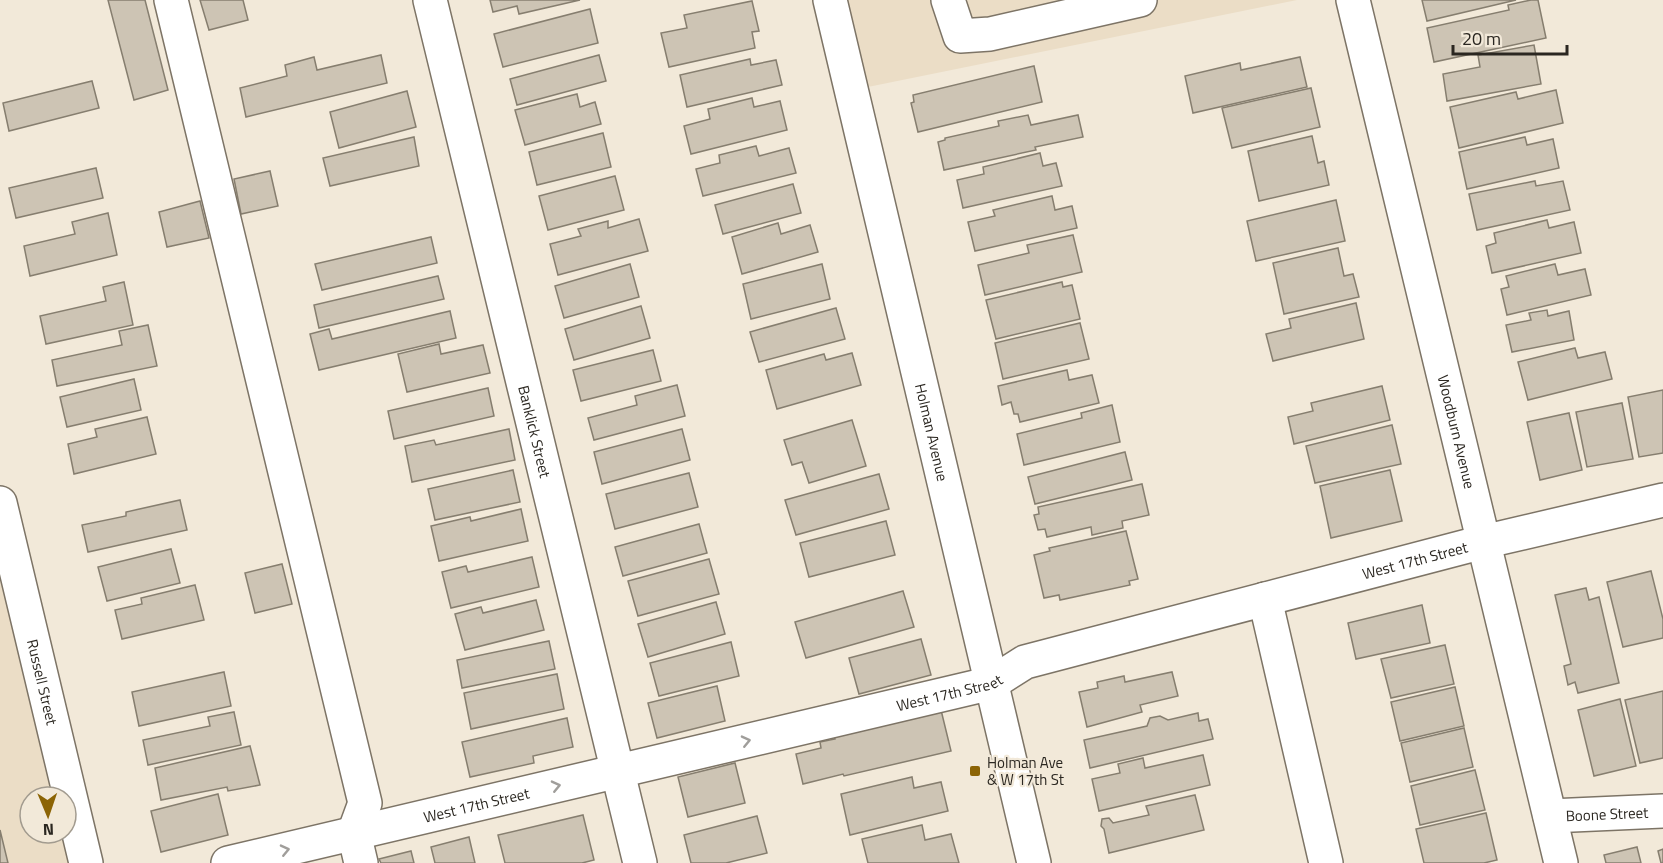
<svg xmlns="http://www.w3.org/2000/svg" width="1663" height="863" viewBox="0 0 1663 863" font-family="'Titillium Web',sans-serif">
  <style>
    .built { fill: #ebddc6; fill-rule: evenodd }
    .building { fill: #cdc4b4; stroke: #867e6f; stroke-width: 1.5 }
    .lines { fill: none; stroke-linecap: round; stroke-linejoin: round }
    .minor-casing { stroke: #7d7466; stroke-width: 36 }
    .minor { stroke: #fff; stroke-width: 33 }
    .oneway { stroke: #a09e9b }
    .poi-dot { fill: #8c6405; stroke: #f2e9d9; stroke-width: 2 }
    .labels { text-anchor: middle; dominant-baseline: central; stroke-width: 4.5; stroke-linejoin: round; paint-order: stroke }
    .street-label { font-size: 15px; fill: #2b2721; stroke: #f2e9d9 }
    .poi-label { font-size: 15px; fill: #2b2721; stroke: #f2e9d9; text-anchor: start }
  </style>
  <rect width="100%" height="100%" fill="#f2e9d9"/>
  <g class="built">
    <polygon points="830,0 1297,0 853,90"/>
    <path d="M0,503L86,863H0ZM30,797H66V833H30Z"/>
  </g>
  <g class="building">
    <polygon points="108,0 145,0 168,90 134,100"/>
    <polygon points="200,0 243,0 248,20 209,30"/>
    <polygon points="490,0 580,0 519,14 517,6 493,12"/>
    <polygon points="1422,0 1516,0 1427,21"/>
    <polygon points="1531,0 1538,0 1546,38 1434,62 1427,28 1509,10 1508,5"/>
    <polygon points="752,1 759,31 752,32 755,48 669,67 661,33 687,28 684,15"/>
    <polygon points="590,9 598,43 503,67 494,34"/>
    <polygon points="1534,45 1541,84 1447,101 1443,74 1480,67 1478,55"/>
    <polygon points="381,55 387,83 246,117 240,88 287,76 285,65 314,57 317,70"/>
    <polygon points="599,55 606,81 517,105 510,79"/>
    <polygon points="1300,57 1307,87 1193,113 1185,76 1240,63 1241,70"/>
    <polygon points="750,59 751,65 776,60 782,85 687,107 680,75"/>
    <polygon points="1034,66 1042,102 918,132 911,103 914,102 913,95"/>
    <polygon points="92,81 99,108 9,131 3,103"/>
    <polygon points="1311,88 1320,127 1232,148 1222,108"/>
    <polygon points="1556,90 1563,123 1459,148 1450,107 1516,92 1518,99"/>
    <polygon points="407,91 416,127 339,148 330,112"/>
    <polygon points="577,94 580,107 595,102 601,124 525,145 515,110"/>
    <polygon points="752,98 754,107 780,101 787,130 691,154 684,126 710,119 708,109"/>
    <polygon points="1028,115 1031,125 1078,115 1083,137 1035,147 1036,150 944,170 938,142 945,140 945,138 999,126 998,121"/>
    <polygon points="603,133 611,167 537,185 529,152"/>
    <polygon points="1312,136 1318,163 1324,161 1329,185 1259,201 1248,151"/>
    <polygon points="414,137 419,166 330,186 323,158"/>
    <polygon points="1525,137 1527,145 1553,139 1559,168 1467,189 1459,152"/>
    <polygon points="756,146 759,156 789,148 796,173 703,196 696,169 720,163 719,155"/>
    <polygon points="1040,153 1043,166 1056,163 1062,186 963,208 957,180 984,174 983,167"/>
    <polygon points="96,168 103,198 16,218 9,188"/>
    <polygon points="270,171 278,206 241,214 234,179"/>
    <polygon points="615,176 624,210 548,230 539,196"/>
    <polygon points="1535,181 1536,186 1563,181 1570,210 1477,230 1469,194"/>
    <polygon points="793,184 801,213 723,234 715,205"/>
    <polygon points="1052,196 1055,210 1072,206 1077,228 975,251 968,222 995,216 993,210"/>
    <polygon points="1336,200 1345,241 1256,261 1247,221"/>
    <polygon points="200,201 209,238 167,247 159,212"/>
    <polygon points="108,213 117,255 30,276 24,246 75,234 72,222"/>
    <polygon points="639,219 648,251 558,275 550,244 581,236 578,229 608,221 608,228"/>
    <polygon points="1547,220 1549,228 1574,222 1581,253 1492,273 1486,246 1496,243 1494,233"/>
    <polygon points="778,223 781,234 810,225 818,252 742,274 732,237"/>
    <polygon points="1073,235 1082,272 985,295 978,265 1029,253 1027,245"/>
    <polygon points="431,237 437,263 322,290 315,264"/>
    <polygon points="1338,248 1344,276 1353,274 1359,297 1284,314 1273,263"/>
    <polygon points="630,264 639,297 564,318 555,286"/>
    <polygon points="822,264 830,299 751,319 743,284"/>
    <polygon points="1555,264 1558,275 1585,269 1591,295 1507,315 1501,289 1509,287 1506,276"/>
    <polygon points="438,276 444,299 319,328 314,305"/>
    <polygon points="124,282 133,325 46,344 40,316 106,301 103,287"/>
    <polygon points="1062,282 1063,287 1072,285 1080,319 996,339 986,300"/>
    <polygon points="1356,303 1364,339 1273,361 1266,334 1291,328 1289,319"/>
    <polygon points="641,306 650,338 574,360 565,329"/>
    <polygon points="836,308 845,339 759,362 750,332"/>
    <polygon points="1547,310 1548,316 1569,311 1574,340 1512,352 1506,325 1531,320 1529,313"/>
    <polygon points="450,311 456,338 319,370 310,334 329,329 332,339"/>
    <polygon points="1080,323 1089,359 1003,379 995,343"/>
    <polygon points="148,325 157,366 57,386 52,360 122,345 119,331"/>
    <polygon points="439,344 441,354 483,345 490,373 407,392 398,354"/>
    <polygon points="1575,348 1578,358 1605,352 1612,379 1528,400 1518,362"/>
    <polygon points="653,350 661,381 581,401 573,370"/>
    <polygon points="852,353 861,385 777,409 766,370 824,354 826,360"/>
    <polygon points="1067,370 1069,380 1092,375 1099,403 1020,422 1018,414 1014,414 1011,402 1002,405 998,386"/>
    <polygon points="134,379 141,410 67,427 60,397"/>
    <polygon points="677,385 685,416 594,440 588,418 637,405 635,396"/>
    <polygon points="1382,386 1390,420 1294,444 1288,417 1313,411 1311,403"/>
    <polygon points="488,388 494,416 394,439 388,411"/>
    <polygon points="1663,390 1663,453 1639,457 1628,397"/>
    <polygon points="1622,403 1633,459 1587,467 1576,412"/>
    <polygon points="1112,405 1120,442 1024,465 1017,434 1082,418 1081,413"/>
    <polygon points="1569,413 1582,470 1540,480 1527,422"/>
    <polygon points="147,417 156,454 74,474 68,444 97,437 95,429"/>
    <polygon points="852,420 866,466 809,483 802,462 792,465 784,440"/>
    <polygon points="1392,425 1401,464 1315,483 1306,446"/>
    <polygon points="509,429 515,460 412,482 405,446 434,440 436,445"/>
    <polygon points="682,429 690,460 602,484 594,452"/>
    <polygon points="1125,452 1132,480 1035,504 1028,477"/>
    <polygon points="513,470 520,502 435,520 428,489"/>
    <polygon points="1390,470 1402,521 1331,538 1320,486"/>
    <polygon points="689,473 698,507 615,529 606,494"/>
    <polygon points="879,474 889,509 796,535 785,500"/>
    <polygon points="1142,484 1149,515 1122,521 1123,528 1092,535 1091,527 1047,537 1045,529 1038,530 1034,515 1039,514 1038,507"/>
    <polygon points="180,500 187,530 88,552 82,525 126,516 126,512"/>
    <polygon points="521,509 528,541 439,561 431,526 470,517 471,521"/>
    <polygon points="886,521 895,555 809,577 800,543"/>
    <polygon points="699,524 707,553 623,576 615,547"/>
    <polygon points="1126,531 1138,579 1129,581 1130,585 1060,600 1059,595 1044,598 1034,555 1050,551 1049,548"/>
    <polygon points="171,549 180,583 107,601 98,567"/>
    <polygon points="532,557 539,587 451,608 442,572 466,566 468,572"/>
    <polygon points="709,559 719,594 638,616 628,581"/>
    <polygon points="282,564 292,604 255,613 245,573"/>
    <polygon points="1651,571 1663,619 1663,638 1623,647 1607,582"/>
    <polygon points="195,585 204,620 122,639 115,610 142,604 141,598"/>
    <polygon points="1586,588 1589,600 1599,597 1619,683 1578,693 1575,682 1568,685 1564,666 1571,664 1555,595"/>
    <polygon points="903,591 914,627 806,658 795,622"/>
    <polygon points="536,600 544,630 465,650 455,614 481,607 483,613"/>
    <polygon points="716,602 725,634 648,657 638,624"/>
    <polygon points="1422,605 1430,643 1356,659 1348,623"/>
    <polygon points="921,639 931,675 859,694 849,658"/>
    <polygon points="549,641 555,669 462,688 457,660"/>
    <polygon points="731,642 739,676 659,696 650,663"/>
    <polygon points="1445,645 1454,684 1391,698 1381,659"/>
    <polygon points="224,672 231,706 139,726 132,692"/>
    <polygon points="1172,672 1178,696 1140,705 1142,712 1087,727 1079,692 1098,688 1097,682 1124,676 1125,682"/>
    <polygon points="557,674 564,709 471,729 464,693"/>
    <polygon points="717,686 725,721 657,738 648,703"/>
    <polygon points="1455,687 1464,726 1400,741 1391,702"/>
    <polygon points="1663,691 1663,758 1640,763 1625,700"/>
    <polygon points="1620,699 1636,766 1594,776 1578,710"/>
    <polygon points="941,710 951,751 844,776 843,774 803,784 796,754 821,748 820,742 835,739 834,736"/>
    <polygon points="234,712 241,745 148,765 143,740 210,726 208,717"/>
    <polygon points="1198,713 1199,721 1208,719 1213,739 1090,768 1084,740 1147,726 1150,718 1160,716 1168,720"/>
    <polygon points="567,718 573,747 533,756 534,763 470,777 462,742"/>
    <polygon points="1464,728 1473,767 1410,782 1401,743"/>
    <polygon points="250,746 260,785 228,791 227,787 161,800 155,768"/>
    <polygon points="1203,755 1210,785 1099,811 1092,779 1120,773 1118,764 1143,758 1145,768"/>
    <polygon points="735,763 745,803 688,817 678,777"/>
    <polygon points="1475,770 1485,810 1420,825 1411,786"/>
    <polygon points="912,777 914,788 941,782 948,811 850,835 841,794"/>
    <polygon points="218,794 228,835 161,852 151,811"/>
    <polygon points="1195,795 1204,830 1109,853 1104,829 1101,826 1102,819 1109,818 1113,823 1149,815 1146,806"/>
    <polygon points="1486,813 1497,860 1484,863 1424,863 1416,829"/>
    <polygon points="583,815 594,860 582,863 505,863 498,835"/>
    <polygon points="757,816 767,853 726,863 691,863 684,835"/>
    <polygon points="922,825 925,840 951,834 959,863 868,863 862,839"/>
    <polygon points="0,830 8,863 0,863"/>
    <polygon points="469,837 475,863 435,863 431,847"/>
    <polygon points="1637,847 1641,863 1606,863 1604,855"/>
    <polygon points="1663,849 1663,863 1661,863 1658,851"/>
    <polygon points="411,851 414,863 381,863 379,859"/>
  </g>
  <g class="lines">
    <g class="minor-casing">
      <g id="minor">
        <polyline points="171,0 365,803 354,833 361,863"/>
        <path id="s1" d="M430,0L640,863"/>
        <path id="s2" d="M830,0L1034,863"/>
        <polyline points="948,0 960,36 990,34 1140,0"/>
        <path id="s3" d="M1353,0L1561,863"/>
        <path id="s4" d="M0,503L86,863"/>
        <polyline points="1265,599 1326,863"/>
        <path id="s5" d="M1550,816L1663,811"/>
        <path id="s6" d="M228,863L992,683L1025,662L1483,542L1663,500"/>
      </g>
    </g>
    <use href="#minor" class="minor"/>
  </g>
  <defs><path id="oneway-chevron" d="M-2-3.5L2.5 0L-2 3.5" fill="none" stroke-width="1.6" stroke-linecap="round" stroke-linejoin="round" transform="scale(1.5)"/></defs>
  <g class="oneway">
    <use href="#oneway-chevron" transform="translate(746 741) rotate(-13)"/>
    <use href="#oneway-chevron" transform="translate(556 786) rotate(-13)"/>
    <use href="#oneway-chevron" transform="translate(285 850) rotate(-13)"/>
  </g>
  <rect class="poi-dot" x="969" y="765" width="12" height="12" rx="3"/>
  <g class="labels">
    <g class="street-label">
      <text stroke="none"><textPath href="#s1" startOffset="444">Banklick Street</textPath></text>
      <text stroke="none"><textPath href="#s2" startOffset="444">Holman Avenue</textPath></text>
      <text stroke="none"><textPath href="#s3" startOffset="444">Woodburn Avenue</textPath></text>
      <text stroke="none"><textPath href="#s6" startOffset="1227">West 17th Street</textPath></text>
      <text stroke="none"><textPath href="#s4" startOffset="184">Russell Street</textPath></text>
      <text stroke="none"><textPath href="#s6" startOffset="741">West 17th Street</textPath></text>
      <text stroke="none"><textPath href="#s6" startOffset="255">West 17th Street</textPath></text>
      <text stroke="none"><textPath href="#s5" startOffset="57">Boone Street</textPath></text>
    </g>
    <g class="poi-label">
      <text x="987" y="762">Holman Ave<tspan x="987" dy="17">&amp; W 17th St</tspan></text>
    </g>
  </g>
  <g transform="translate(48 815) rotate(178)"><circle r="28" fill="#f2e9d9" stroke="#a29b8f" stroke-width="1.5"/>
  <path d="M0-4.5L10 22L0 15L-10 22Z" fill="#8c6405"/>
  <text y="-9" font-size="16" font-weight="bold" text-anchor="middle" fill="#2b2721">N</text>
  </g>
  <path d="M1453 45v9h114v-9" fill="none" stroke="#2b2721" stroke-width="3"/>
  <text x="1462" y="45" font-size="18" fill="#2b2721" stroke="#f2e9d9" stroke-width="4.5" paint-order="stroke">20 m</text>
</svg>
